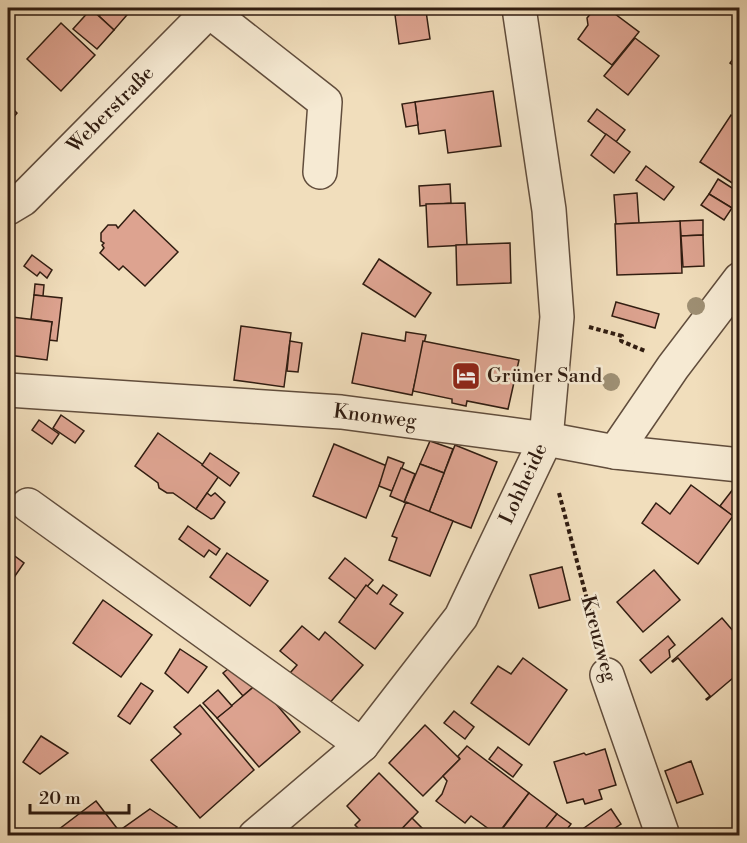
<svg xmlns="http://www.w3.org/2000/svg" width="747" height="843" viewBox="0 0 747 843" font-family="'Libre Bodoni',serif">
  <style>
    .building { fill: #dda390; stroke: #311d11; stroke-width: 1.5 }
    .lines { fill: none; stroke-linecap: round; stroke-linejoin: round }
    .minor-casing { stroke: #614d3c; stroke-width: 36 }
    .path { stroke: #311d11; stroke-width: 4; stroke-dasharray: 4.5 3; stroke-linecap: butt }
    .minor { stroke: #f6ead3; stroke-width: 33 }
    .tree { fill: #9e8f73 }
    .labels { text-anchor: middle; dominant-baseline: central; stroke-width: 5; stroke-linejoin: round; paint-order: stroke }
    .street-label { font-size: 20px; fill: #311d11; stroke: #f6ead3 }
    .poi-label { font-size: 20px; fill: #311d11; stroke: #f6ead3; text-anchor: start }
  </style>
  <rect width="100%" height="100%" fill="#f1debc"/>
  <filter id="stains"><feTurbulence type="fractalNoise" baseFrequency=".00333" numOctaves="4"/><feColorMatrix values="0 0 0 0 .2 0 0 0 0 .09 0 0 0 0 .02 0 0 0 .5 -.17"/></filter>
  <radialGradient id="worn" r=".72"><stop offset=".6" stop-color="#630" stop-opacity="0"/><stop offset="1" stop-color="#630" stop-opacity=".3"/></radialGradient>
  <g class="building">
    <polygon points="93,8 107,8 99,16 91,9"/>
    <polygon points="107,8 133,8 114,30 99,16"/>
    <polygon points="602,8 607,8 639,32 612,65 578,39 588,25 587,18 593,11 600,10"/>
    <polygon points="91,9 114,30 97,49 73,29"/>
    <polygon points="426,11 430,39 399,44 395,15"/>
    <polygon points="61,23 95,55 61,91 27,59"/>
    <polygon points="635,38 659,56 628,95 604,76"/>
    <polygon points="740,50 740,70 730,63"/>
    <polygon points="493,91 501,146 448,153 445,130 419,134 415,102"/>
    <polygon points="415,102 418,125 406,127 402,104"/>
    <polygon points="8,104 17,113 8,124"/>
    <polygon points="597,109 625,130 616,142 588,121"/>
    <polygon points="731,115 740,121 740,188 700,162"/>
    <polygon points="606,134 630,152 614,173 591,155"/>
    <polygon points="646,166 674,187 664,200 636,180"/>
    <polygon points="718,179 740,193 732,208 709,194"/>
    <polygon points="450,184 451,203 420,206 419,186"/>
    <polygon points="637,193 639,223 616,224 614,195"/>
    <polygon points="709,194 732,208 724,220 701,205"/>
    <polygon points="465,203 467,245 428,247 426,204"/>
    <polygon points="134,210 178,252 145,286 123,266 119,270 100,253 104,248 102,245 104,243 101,241 101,233 108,225 116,225 118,228"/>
    <polygon points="703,220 703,235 681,236 680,221"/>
    <polygon points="680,221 682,273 617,275 615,224"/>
    <polygon points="703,235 704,266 683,267 681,236"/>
    <polygon points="510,243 511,283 457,285 456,245"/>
    <polygon points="32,255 52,270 47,278 40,272 37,276 24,266"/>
    <polygon points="379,259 431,293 415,317 363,284"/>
    <polygon points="35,284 44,285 43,296 34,295"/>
    <polygon points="34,295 62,298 57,341 49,340 52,322 31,319"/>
    <polygon points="616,302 659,314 655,328 612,316"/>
    <polygon points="12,317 52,322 47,360 8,355"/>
    <polygon points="241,326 291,333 284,387 234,380"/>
    <polygon points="406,332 426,335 412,395 352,383 362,333 405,341"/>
    <polygon points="290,341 302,343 298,372 287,371"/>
    <polygon points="423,341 519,360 508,409 467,401 466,406 452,403 452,399 413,391"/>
    <polygon points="61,415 84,431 75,443 53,428"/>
    <polygon points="39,420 59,434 52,444 32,430"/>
    <polygon points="158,433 219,476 196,509 173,493 167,493 159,488 158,483 135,466"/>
    <polygon points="430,441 453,449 444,473 420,464"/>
    <polygon points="334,444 387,466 366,518 313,496"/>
    <polygon points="455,445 497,462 471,528 429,512"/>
    <polygon points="210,453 239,473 230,486 202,465"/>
    <polygon points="388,457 404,463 392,491 379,486"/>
    <polygon points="420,464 444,473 429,512 404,502"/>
    <polygon points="401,468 415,474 404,502 390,496"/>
    <polygon points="737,484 740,486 740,516 737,520 720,506"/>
    <polygon points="691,485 733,516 698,564 642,523 656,503 670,514"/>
    <polygon points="207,493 211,496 215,493 225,502 214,518 211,519 196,509"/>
    <polygon points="406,502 453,521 430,576 389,560 397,538 392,536"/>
    <polygon points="188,526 220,549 216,555 209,550 204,557 179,539"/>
    <polygon points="8,551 24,563 8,586"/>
    <polygon points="227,553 268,581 250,606 210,577"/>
    <polygon points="345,558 373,580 356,599 329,578"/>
    <polygon points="562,567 570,600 539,608 530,575"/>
    <polygon points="654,570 680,600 643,632 617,602"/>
    <polygon points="366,585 377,594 383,585 397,595 390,604 403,613 375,649 339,622"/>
    <polygon points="103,600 152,635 121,677 73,643"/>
    <polygon points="722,618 740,639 740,672 707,700 706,699 710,696 678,658 673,662 672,661"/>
    <polygon points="302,626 319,640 325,632 363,665 327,706 290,673 297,665 280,651"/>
    <polygon points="668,636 675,645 669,650 670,657 651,673 640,660"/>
    <polygon points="180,649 207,667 188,693 165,673"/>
    <polygon points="523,658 567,690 529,745 471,703 498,666 511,674"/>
    <polygon points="239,660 258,683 243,696 223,673"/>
    <polygon points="141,683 153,691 130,724 118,716"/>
    <polygon points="258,683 300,732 259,767 217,718"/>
    <polygon points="218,690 232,706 217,718 203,703"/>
    <polygon points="200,705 254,770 200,818 151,760 181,734 174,727"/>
    <polygon points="454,711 474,727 465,739 444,723"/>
    <polygon points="425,725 460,759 423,796 389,763"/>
    <polygon points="41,736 68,753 40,774 23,762"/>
    <polygon points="467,746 529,793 497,835 471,816 465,823 436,801 442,794 447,781 443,776 460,759 458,756"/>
    <polygon points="498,747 522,765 513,777 489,759"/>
    <polygon points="605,749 616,785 599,790 602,799 585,804 583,799 567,803 554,762 584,753 586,755"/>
    <polygon points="691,761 703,794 677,803 665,771"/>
    <polygon points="379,773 418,812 395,836 366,836 355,825 360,820 347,806"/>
    <polygon points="529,793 557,814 540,836 497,836"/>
    <polygon points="96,801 123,836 50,836"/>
    <polygon points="150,809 177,827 165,836 123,836 119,831"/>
    <polygon points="611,809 621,824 603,836 593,836 584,828"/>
    <polygon points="557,814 571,824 562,836 552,836 544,830"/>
    <polygon points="412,818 425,831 420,836 395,836"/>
  </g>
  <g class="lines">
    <g class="minor-casing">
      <g id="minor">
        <polyline points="209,11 325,102 320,172"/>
        <polyline points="8,208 23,199 212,8"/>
        <polyline points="8,390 341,412 546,439 615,452 740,465"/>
        <polyline points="615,452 673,367 740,279"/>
        <polyline points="28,505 362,745"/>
        <polyline points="607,675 663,836"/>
        <polyline points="255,836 362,745 461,617 546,439 557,317 549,210 519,8"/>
      </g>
    </g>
    <g class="path">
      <polyline points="589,327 622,336 621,341 645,351"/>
      <polyline points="559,493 599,645"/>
    </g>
    <use href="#minor" class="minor"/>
  </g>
  <g class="tree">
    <circle cx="696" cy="306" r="9"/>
    <circle cx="611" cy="382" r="9"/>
  </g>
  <defs>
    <g id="hotel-square" transform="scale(1.5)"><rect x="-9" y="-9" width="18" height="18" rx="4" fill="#8f2418" stroke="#f6ead3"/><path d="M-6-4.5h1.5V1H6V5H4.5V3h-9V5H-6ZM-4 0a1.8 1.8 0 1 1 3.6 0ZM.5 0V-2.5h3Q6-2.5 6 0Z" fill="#fff"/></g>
  </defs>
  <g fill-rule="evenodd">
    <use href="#hotel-square" x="466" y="376"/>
  </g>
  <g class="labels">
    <g class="street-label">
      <text transform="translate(111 110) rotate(-45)">Weberstraße</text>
      <text transform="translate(375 417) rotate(7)">Knonweg</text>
      <text transform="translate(524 484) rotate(-65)">Lohheide</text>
      <text transform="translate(598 639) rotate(75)">Kreuzweg</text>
    </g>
    <g class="poi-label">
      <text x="487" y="376">Grüner Sand</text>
    </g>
  </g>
  <rect width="747" height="843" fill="none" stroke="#f1debc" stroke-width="30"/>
  <rect x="9" y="9" width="729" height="825" fill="none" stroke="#311d11" stroke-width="3"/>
  <rect x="15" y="15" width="717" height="813" fill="none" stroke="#311d11" stroke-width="1.5"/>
  <path d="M30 804v9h99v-9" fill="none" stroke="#311d11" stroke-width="3"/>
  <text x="39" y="804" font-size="18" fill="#311d11" stroke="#f6ead3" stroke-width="4.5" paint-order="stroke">20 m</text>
  <rect width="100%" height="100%" filter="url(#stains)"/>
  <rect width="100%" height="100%" fill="url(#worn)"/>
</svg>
